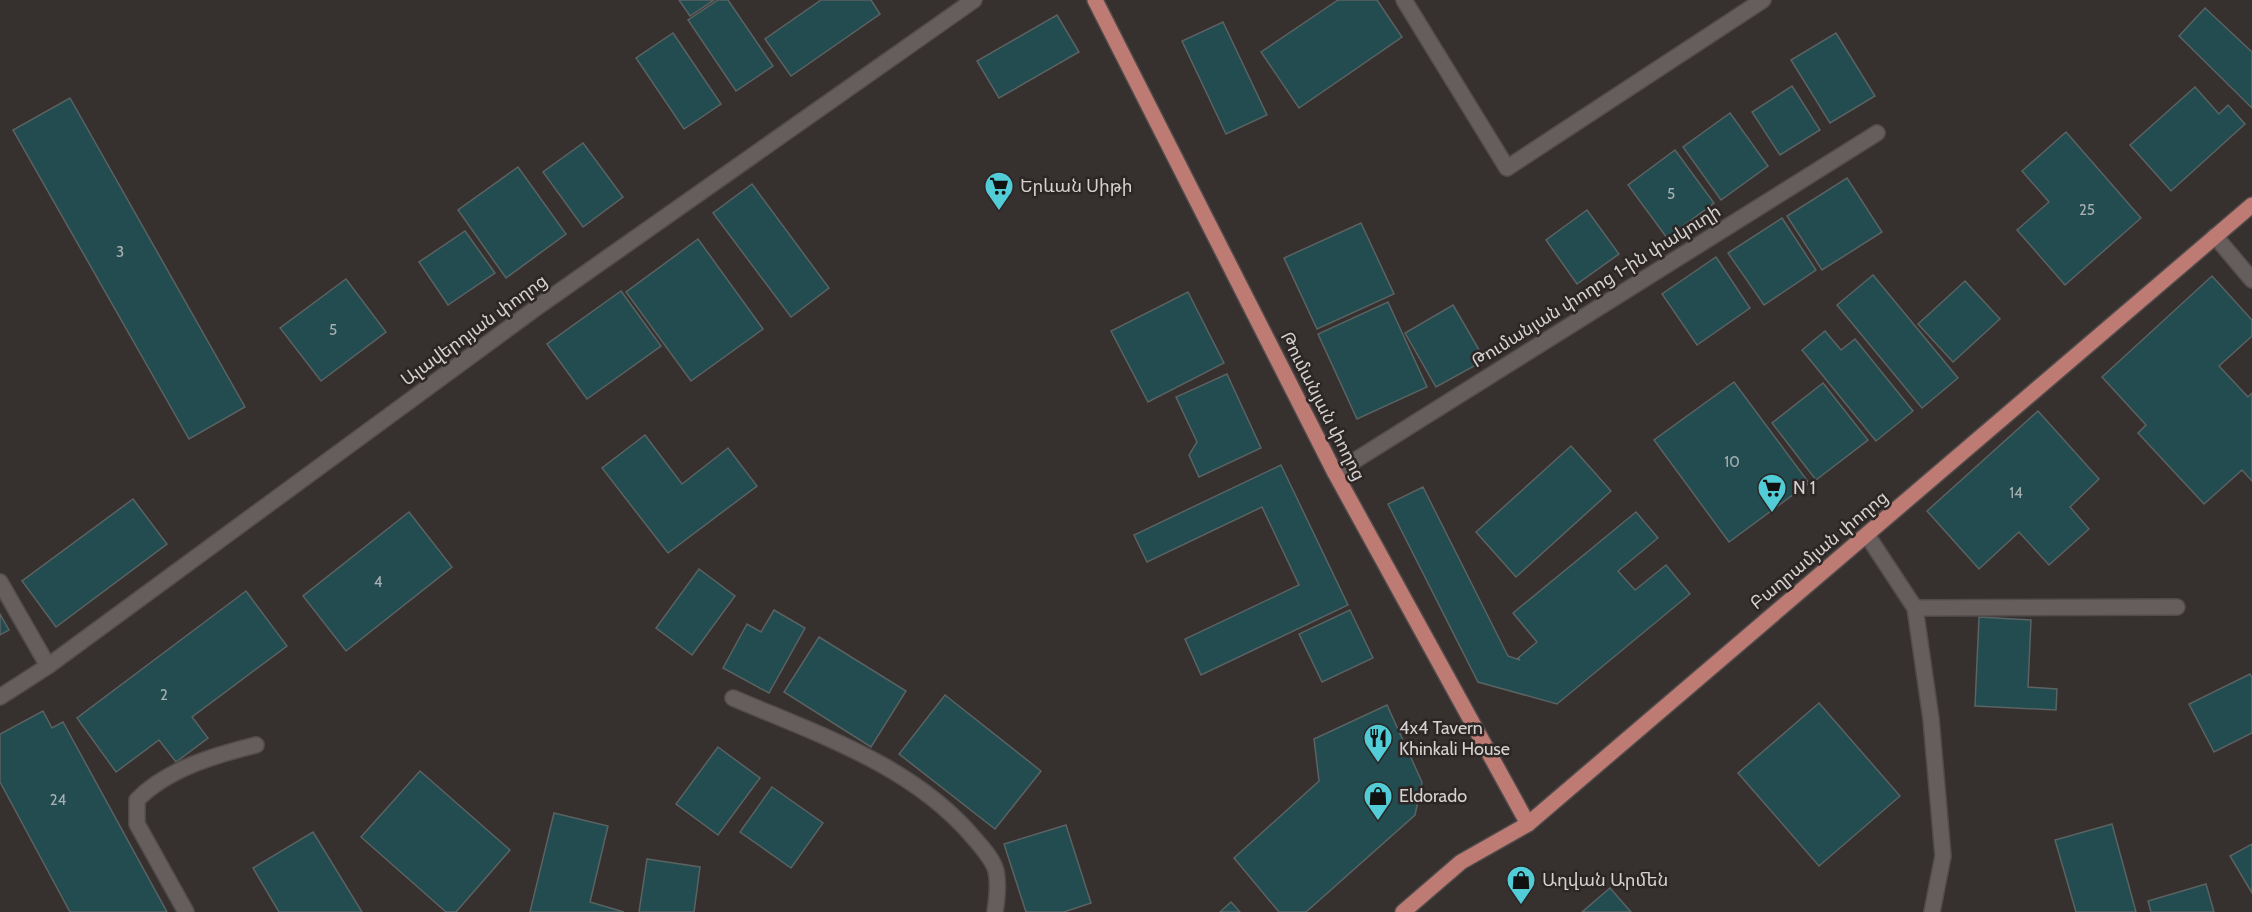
<svg xmlns="http://www.w3.org/2000/svg" width="2252" height="912" viewBox="0 0 2252 912" font-family="Cabin,'Noto Sans Armenian',sans-serif">
  <style>
    .building { fill: #224c50; stroke: #5b6262; stroke-width: 1.5 }
    .lines { fill: none; stroke-linecap: round; stroke-linejoin: round }
    .minor-casing { stroke: #514c4b; stroke-width: 18 }
    .major-casing { stroke: #514c4b; stroke-width: 18 }
    .minor { stroke: #655e5d; stroke-width: 15 }
    .major { stroke: #be7b73; stroke-width: 15 }
    .labels { text-anchor: middle; dominant-baseline: central; stroke-width: 5; stroke-linejoin: round; paint-order: stroke }
    .number-label { font-size: 15px; fill: #a8b0b1 }
    .poi-label { font-size: 18px; fill: #d5d1d1; stroke: #2c2625; text-anchor: start }
    .street-label { font-size: 18px; fill: #d5d1d1; stroke: #2c2625 }
  </style>
  <rect width="100%" height="100%" fill="#36302f"/>
  <g class="building">
    <polygon points="679,0 714,0 690,16"/>
    <polygon points="718,0 728,0 773,66 736,91 688,20"/>
    <polygon points="821,0 871,0 880,14 791,76 765,39"/>
    <polygon points="1338,0 1377,0 1402,37 1299,108 1261,52"/>
    <polygon points="2205,8 2252,52 2252,108 2179,36"/>
    <polygon points="1057,15 1079,52 999,98 977,61"/>
    <polygon points="1223,22 1267,115 1226,134 1182,41"/>
    <polygon points="673,33 721,104 684,129 636,58"/>
    <polygon points="1836,33 1875,96 1830,123 1791,60"/>
    <polygon points="1792,86 1820,130 1780,155 1752,112"/>
    <polygon points="2195,87 2219,114 2228,105 2245,124 2171,191 2130,145"/>
    <polygon points="70,98 245,407 189,439 13,130"/>
    <polygon points="1730,113 1768,166 1721,200 1683,147"/>
    <polygon points="2066,132 2141,218 2065,285 2017,230 2049,202 2022,171"/>
    <polygon points="583,143 623,197 583,227 543,172"/>
    <polygon points="1675,150 1714,203 1667,238 1628,185"/>
    <polygon points="518,167 566,234 506,278 458,210"/>
    <polygon points="1847,178 1882,232 1822,270 1787,216"/>
    <polygon points="752,184 829,288 791,317 713,213"/>
    <polygon points="1587,210 1619,254 1577,284 1546,240"/>
    <polygon points="1782,218 1816,270 1764,305 1728,253"/>
    <polygon points="1361,223 1394,294 1317,329 1284,258"/>
    <polygon points="465,231 495,273 448,305 419,262"/>
    <polygon points="698,239 763,329 691,381 626,292"/>
    <polygon points="1716,257 1750,308 1697,345 1662,294"/>
    <polygon points="1873,275 1958,378 1922,408 1837,305"/>
    <polygon points="2212,276 2252,320 2252,336 2219,366 2248,397 2252,393 2252,481 2242,470 2204,504 2138,433 2146,425 2102,377"/>
    <polygon points="346,279 386,332 321,381 280,328"/>
    <polygon points="1965,281 2000,319 1953,362 1918,324"/>
    <polygon points="621,291 661,346 587,399 547,344"/>
    <polygon points="1188,292 1224,363 1148,402 1111,331"/>
    <polygon points="1388,302 1427,387 1357,419 1318,334"/>
    <polygon points="1453,305 1485,360 1436,387 1405,333"/>
    <polygon points="1825,331 1841,350 1855,339 1913,411 1876,441 1802,350"/>
    <polygon points="1227,374 1261,448 1199,477 1189,455 1197,442 1176,397"/>
    <polygon points="1734,382 1809,483 1729,542 1654,440"/>
    <polygon points="1823,383 1868,440 1816,480 1772,423"/>
    <polygon points="2038,411 2099,479 2070,507 2089,529 2049,565 2019,532 1979,569 1927,511"/>
    <polygon points="645,435 682,484 728,448 757,486 668,553 602,468"/>
    <polygon points="1571,446 1611,491 1516,577 1476,532"/>
    <polygon points="1281,465 1348,605 1201,675 1185,639 1299,585 1262,507 1147,562 1134,535"/>
    <polygon points="1423,487 1508,656 1520,660 1518,658 1537,642 1513,613 1636,512 1658,538 1618,571 1635,590 1666,565 1690,594 1557,704 1478,682 1388,504"/>
    <polygon points="133,499 167,544 56,627 22,581"/>
    <polygon points="409,512 452,567 346,651 303,596"/>
    <polygon points="699,569 735,596 692,655 656,628"/>
    <polygon points="246,591 287,646 192,717 208,738 176,762 159,740 116,772 77,718"/>
    <polygon points="774,610 805,628 769,693 723,668 747,624 761,632"/>
    <polygon points="1350,610 1373,658 1322,682 1299,634"/>
    <polygon points="0,614 9,630 0,635"/>
    <polygon points="1979,617 2031,620 2028,687 2057,689 2056,710 1975,706"/>
    <polygon points="819,637 906,691 871,747 784,692"/>
    <polygon points="2250,674 2252,678 2252,733 2214,752 2189,704"/>
    <polygon points="945,695 1041,771 995,829 899,754"/>
    <polygon points="1819,703 1900,796 1819,866 1738,773"/>
    <polygon points="1387,705 1422,782 1415,815 1306,912 1279,912 1234,858 1319,781 1314,739"/>
    <polygon points="43,711 52,728 63,722 167,912 70,912 0,782 0,734"/>
    <polygon points="718,747 760,778 718,835 676,804"/>
    <polygon points="420,771 510,850 456,912 446,912 361,837"/>
    <polygon points="772,787 823,823 791,868 740,832"/>
    <polygon points="554,813 608,826 590,902 624,912 530,912"/>
    <polygon points="2112,824 2136,912 2076,912 2055,840"/>
    <polygon points="1066,825 1091,903 1064,912 1026,912 1004,844"/>
    <polygon points="313,832 362,912 279,912 253,868"/>
    <polygon points="2252,844 2252,893 2230,856"/>
    <polygon points="647,859 700,867 694,912 639,912"/>
    <polygon points="2206,884 2214,912 2151,912 2148,901"/>
    <polygon points="1610,888 1631,912 1582,912"/>
    <polygon points="1231,902 1240,912 1220,912"/>
  </g>
  <g class="lines">
    <g class="minor-casing">
      <g id="minor">
        <polyline points="1404,0 1507,168 1763,0"/>
        <polyline points="2215,236 2252,280"/>
        <polyline points="1335,473 1877,133"/>
        <polyline points="1867,535 1915,608 1931,719 1943,856 1932,912"/>
        <polyline points="0,582 48,666"/>
        <polyline points="1915,608 2177,607"/>
        <polyline points="0,697 48,666 536,308 974,0"/>
        <path d="M733,698C817,734 912,765 973,837C981,846 993,859 996,871C999,884 997,899 995,912"/>
        <path d="M186,912L137,824V800C167,769 215,755 256,745"/>
      </g>
    </g>
    <g class="major-casing">
      <g id="major">
        <polyline points="1095,0 1335,473 1528,824"/>
        <polyline points="1403,912 1461,862 1528,824 2252,205"/>
      </g>
    </g>
    <use href="#minor" class="minor"/>
    <use href="#major" class="major"/>
  </g>
  <defs>
    <g id="supermarket-pin" transform="scale(1.5)"><path d="M0 17L-7.5 6A9.5 9.5 0 1 1 7.5 6Z" fill="#52ccd6" stroke="#2c2625"/><path d="M-6-5.5h2.5l.6 2H6L4.5 2H-2.5L-4.4-4H-6ZM-1.5 3.2a1.3 1.3 0 1 0 .1 0ZM3 3.2a1.3 1.3 0 1 0 .1 0Z" fill="#111"/></g>
    <g id="restaurant-pin" transform="scale(1.5)"><path d="M0 17L-7.5 6A9.5 9.5 0 1 1 7.5 6Z" fill="#52ccd6" stroke="#2c2625"/><path d="M-5-6h1v4h1v-4h1v4h1v-4h1v5L-1.5 .5V6h-2V.5L-5-1ZM5-6V6H3V1.5H1.5Q1.5-4 5-6Z" fill="#111"/></g>
    <g id="shop-pin" transform="scale(1.5)"><path d="M0 17L-7.5 6A9.5 9.5 0 1 1 7.5 6Z" fill="#52ccd6" stroke="#2c2625"/><path d="M-5-2.5h2.3a2.7 3.5 0 0 1 5.4 0H5L5.5 6h-11ZM-1.5-2.5h3a1.5 2.3 0 0 0-3 0Z" fill="#111"/></g>
  </defs>
  <g fill-rule="evenodd">
    <use href="#supermarket-pin" x="999" y="186"/>
    <use href="#supermarket-pin" x="1772" y="488"/>
    <use href="#restaurant-pin" x="1378" y="738"/>
    <use href="#shop-pin" x="1378" y="796"/>
    <use href="#shop-pin" x="1521" y="880"/>
  </g>
  <g class="labels">
    <g class="number-label">
      <text x="1671" y="194">5</text>
      <text x="2087" y="210">25</text>
      <text x="120" y="252">3</text>
      <text x="333" y="330">5</text>
      <text x="1732" y="462">10</text>
      <text x="2016" y="493">14</text>
      <text x="378" y="582">4</text>
      <text x="164" y="695">2</text>
      <text x="58" y="800">24</text>
    </g>
    <g class="poi-label">
      <text x="1020" y="186">Երևան Սիթի</text>
      <text x="1793" y="488">N 1</text>
      <text x="1399" y="728">4x4 Tavern<tspan x="1399" dy="21">Khinkali House</tspan></text>
      <text x="1399" y="796">Eldorado</text>
      <text x="1542" y="880">Աղվան Արմեն</text>
    </g>
    <g class="street-label">
      <text transform="translate(1596 286) rotate(-32)">Թումանյան փողոց 1-ին փակուղի</text>
      <text transform="translate(474 330) rotate(-36)">Ալավերդյան փողոց</text>
      <text transform="translate(1323 406) rotate(63)">Թումանյան փողոց</text>
      <text transform="translate(1819 550) rotate(-40)">Բաղրամյան փողոց</text>
    </g>
  </g>
</svg>
